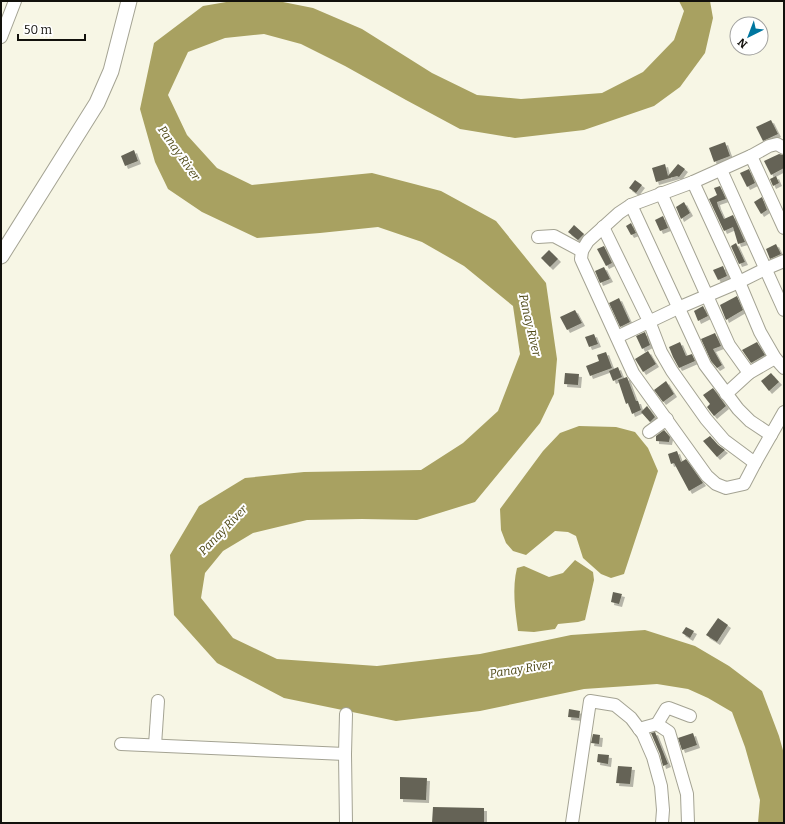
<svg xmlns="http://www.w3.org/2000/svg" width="785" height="824" viewBox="0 0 785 824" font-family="Bitter,serif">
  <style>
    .water { fill: #a8a161 }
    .building { fill: #656456; filter: url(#shadow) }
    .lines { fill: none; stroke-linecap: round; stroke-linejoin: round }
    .minor-casing { stroke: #a4a393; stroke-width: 14 }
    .major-casing { stroke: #a4a393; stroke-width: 17 }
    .minor { stroke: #fff; stroke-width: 12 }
    .major { stroke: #fff; stroke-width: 15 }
    .labels { text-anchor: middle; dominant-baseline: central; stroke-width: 4; stroke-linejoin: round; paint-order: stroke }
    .water-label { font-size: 12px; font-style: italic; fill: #4f4917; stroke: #fff }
  </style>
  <defs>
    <filter id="shadow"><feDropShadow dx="3" dy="3" stdDeviation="0" flood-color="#0004"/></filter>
  </defs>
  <rect width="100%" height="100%" fill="#f7f6e5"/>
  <g class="water">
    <polygon points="232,1 278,1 313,8 362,29 432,73 477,95 521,99 602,93 643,72 674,40 684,11 679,1 710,1 713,18 705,53 680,87 654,106 584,130 515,138 460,129 406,100 345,66 301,44 264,34 225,38 188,52 168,95 187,135 217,168 252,185 372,173 441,191 496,221 546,283 557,359 554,394 540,423 475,502 417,520 362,519 307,520 253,533 223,551 205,573 201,598 233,638 277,659 377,666 480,654 571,635 645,630 695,646 729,666 762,691 779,736 784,754 784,823 758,823 760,800 745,747 732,712 708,698 688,689 657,684 584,689 480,711 396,721 284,698 217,663 174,615 170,555 199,506 245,478 304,472 421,470 463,443 498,411 520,354 513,306 464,266 422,242 378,227 320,233 257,238 202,212 168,189 155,162 140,109 154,43 203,6"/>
    <polygon points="579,426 616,427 635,432 648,448 658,471 624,574 611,578 601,574 583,558 576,536 568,532 555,531 526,555 513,551 506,543 501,530 500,509 543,451 560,433"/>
    <path d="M575,560L593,572L594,580L585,620L578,622L558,624L555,629L534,632L518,631C515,610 512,588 517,568L524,566L549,577L563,573Z"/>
  </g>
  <g class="building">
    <polygon points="771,120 778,134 763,141 756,127"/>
    <polygon points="725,142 730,156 714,162 709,148"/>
    <polygon points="134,150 138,161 125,166 121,156"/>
    <polygon points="779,154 784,155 784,168 771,175 764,161"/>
    <polygon points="665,164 668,176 678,164 685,169 679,177 677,176 656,182 652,168"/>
    <polygon points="749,169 755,183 747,187 740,173"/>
    <polygon points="776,176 779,183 773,186 770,179"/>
    <polygon points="635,180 642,185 636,193 629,188"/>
    <polygon points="720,186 726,199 717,202 718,206 724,219 733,215 745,242 738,244 733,227 724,231 709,199 717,195 714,188"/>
    <polygon points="762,197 767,210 761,214 754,202"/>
    <polygon points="684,202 690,213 681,219 676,207"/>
    <polygon points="663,216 668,228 660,231 655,220"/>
    <polygon points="631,223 636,233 631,235 626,226"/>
    <polygon points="574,225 584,234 578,240 568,232"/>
    <polygon points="736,243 745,262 739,264 731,246"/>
    <polygon points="776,244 781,254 770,259 766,249"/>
    <polygon points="604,246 612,263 606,266 597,249"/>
    <polygon points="549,250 558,259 550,267 541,258"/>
    <polygon points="723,266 727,276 718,280 713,270"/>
    <polygon points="604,267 610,279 600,283 595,271"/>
    <polygon points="737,296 743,310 726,320 720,305"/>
    <polygon points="619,298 630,322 620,327 609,303"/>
    <polygon points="703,306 708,316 698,321 694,311"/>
    <polygon points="575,310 582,323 567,330 560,317"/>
    <polygon points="645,332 650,345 642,349 636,336"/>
    <polygon points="715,333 721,346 713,349 722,365 717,368 711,361 701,339"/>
    <polygon points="594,334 598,344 589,347 585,337"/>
    <polygon points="680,342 686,356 692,354 695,361 679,368 673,357 669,347"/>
    <polygon points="757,342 765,355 751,363 742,350"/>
    <polygon points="648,351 656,364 643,372 635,359"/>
    <polygon points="606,352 612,368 590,376 586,366 599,361 597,355"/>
    <polygon points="618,367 622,377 613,381 609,371"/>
    <polygon points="565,373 579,374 578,385 564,384"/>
    <polygon points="771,373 779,382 769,391 761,381"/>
    <polygon points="627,377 636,401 638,401 641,410 632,414 628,403 626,404 618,380"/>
    <polygon points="666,381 674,394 663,402 654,390"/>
    <polygon points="713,388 726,406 714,416 707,407 710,404 703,395"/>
    <polygon points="647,406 655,417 650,422 641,412"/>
    <polygon points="664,430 665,431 670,437 669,442 656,441 656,436"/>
    <polygon points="710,436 718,445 725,450 717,457 703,441"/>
    <polygon points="677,451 681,462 686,459 703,483 689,491 674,463 671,464 668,454"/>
    <polygon points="613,592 622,594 619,604 611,602"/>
    <polygon points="718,618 728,625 717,642 706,635"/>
    <polygon points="686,627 694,631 690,638 682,633"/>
    <polygon points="569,709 580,711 579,718 568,717"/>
    <polygon points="655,732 668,764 663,766 660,754 651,733"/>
    <polygon points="693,733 697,745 682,750 678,738"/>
    <polygon points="593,734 600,735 599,744 591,743"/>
    <polygon points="598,754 609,755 608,764 597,762"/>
    <polygon points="618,766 632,767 630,784 616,783"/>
    <polygon points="400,777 427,778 426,800 400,799"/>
    <polygon points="433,807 484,808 484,823 432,823"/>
  </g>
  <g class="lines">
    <g class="minor-casing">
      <g id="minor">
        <polyline points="1,37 15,1"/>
        <polyline points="784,148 777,144 769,146 751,156 693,182 631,205 619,213 588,241 582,251 581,259 633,373 707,476 716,484 726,488 744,484 755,463 784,412"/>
        <polyline points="751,156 784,228"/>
        <polyline points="721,170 784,310"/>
        <polyline points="693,182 739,282 760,332 775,358 784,368"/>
        <polyline points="661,193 729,345 749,373"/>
        <polyline points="631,205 705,365 738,409 750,421 771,435"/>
        <polyline points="603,227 649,321 661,352 672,371 706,419 724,440 755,463"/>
        <polyline points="538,237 554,236 582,251"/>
        <polyline points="617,337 678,308 739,282 765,269 784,261"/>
        <polyline points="726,394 749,373 775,358"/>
        <polyline points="649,432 667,419"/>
        <polyline points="346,714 345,754 346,823"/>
        <polyline points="657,724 666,709 669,708 690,716"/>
        <polyline points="639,729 657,724 669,732 687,794 688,823"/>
        <polyline points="121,744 345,754"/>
        <polyline points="155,745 158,701"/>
        <polyline points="572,823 590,701 615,705 631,718 643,734 653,757 661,786 663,810 662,823"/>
      </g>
    </g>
    <g class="major-casing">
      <polyline id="major" points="1,256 97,103 111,71 129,1"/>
    </g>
    <use href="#minor" class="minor"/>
    <use href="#major" class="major"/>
  </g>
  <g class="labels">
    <g class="water-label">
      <text transform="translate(179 153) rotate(55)">Panay River</text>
      <text transform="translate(530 325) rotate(77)">Panay River</text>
      <text transform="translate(223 530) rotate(-46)">Panay River</text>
      <text transform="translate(521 669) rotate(-9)">Panay River</text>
    </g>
  </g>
  <rect width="785" height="824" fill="none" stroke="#12110c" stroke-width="4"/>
  <g transform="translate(749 36) rotate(222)"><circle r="19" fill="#ffffff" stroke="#a0a09e"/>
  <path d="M0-3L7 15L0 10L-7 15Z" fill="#00769f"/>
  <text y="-6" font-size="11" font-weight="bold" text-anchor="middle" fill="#12110c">N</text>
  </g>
  <path d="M18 34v6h67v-6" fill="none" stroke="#12110c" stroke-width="2"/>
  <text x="24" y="34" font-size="12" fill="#12110c" stroke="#ffffff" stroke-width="3" paint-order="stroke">50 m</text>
</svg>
